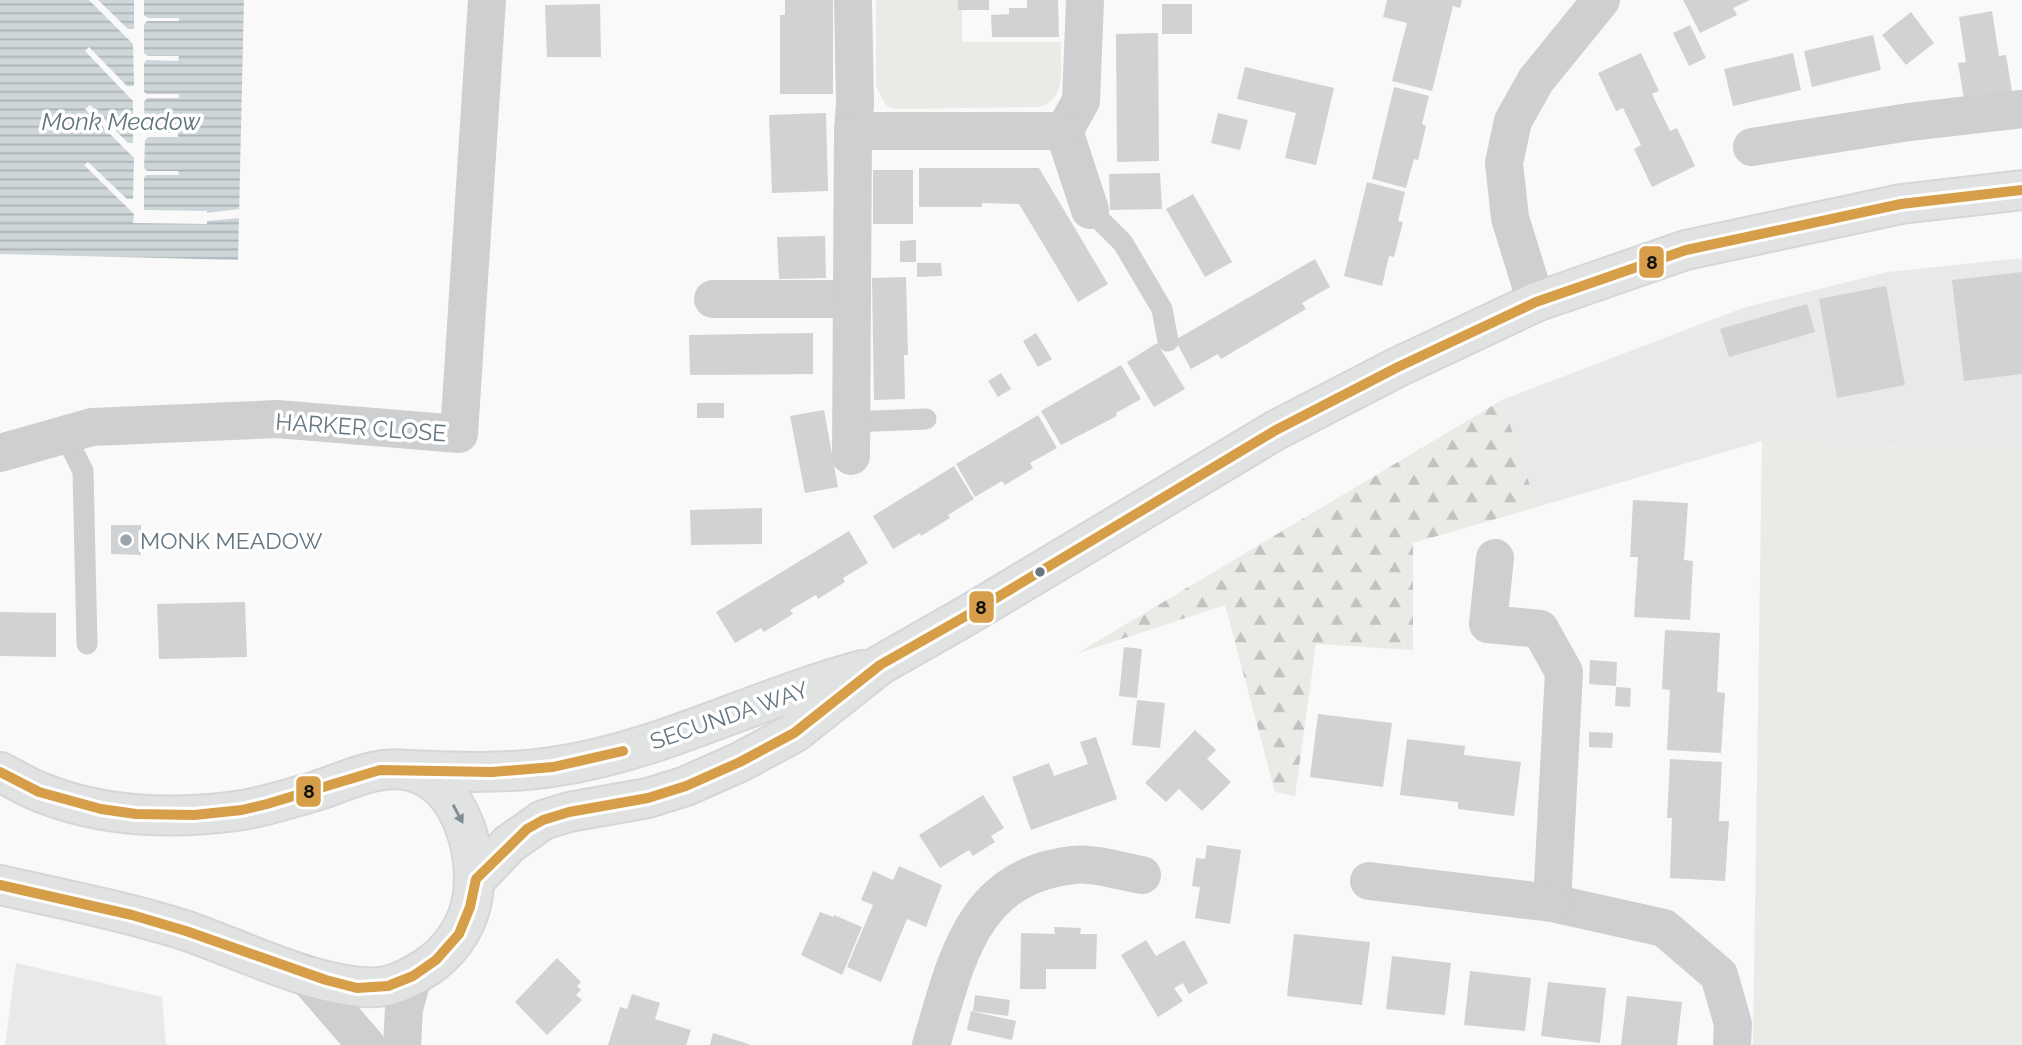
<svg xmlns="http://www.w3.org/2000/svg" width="2022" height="1045" viewBox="0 0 2022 1045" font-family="Raleway,sans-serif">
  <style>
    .built { fill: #e8e9e9 }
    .green { fill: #e8ebe6 }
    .forest { fill: url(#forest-firs) }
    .water { fill: url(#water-rules) }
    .pier { fill: #f9f9f9 }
    .building { fill: #d0d2d3 }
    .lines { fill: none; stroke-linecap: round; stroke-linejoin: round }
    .primary-casing { stroke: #d5d6d7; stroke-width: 42 }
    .service { stroke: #cecfd0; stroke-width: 21 }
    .minor { stroke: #cecfd0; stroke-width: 38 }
    .primary { stroke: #e1e2e2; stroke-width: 38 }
    .bus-1-casing { stroke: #fff; stroke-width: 16 }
    .bus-1 { stroke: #d69e49; stroke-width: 10 }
    .oneway { fill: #7e8c96 }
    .poi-dot { fill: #99a4ac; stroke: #fff; stroke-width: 2.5 }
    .bus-dot { fill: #657683; stroke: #fff; stroke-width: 2.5 }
    .labels { text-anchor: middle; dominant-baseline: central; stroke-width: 7; stroke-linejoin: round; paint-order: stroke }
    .street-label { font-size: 23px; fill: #657683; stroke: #fff }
    .poi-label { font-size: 23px; fill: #657683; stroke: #fff; text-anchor: start }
    .water-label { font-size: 24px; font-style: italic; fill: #60757c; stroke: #fff }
    .line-badge { stroke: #fff; stroke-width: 2.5 }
    .pale-badge-label { font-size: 19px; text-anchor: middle; font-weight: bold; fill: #111 }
  </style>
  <defs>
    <pattern id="forest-firs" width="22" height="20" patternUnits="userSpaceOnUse" patternTransform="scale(1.75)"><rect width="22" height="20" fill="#e8ebe6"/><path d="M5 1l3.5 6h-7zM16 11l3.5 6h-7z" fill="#c0c3c0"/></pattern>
    <pattern id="water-rules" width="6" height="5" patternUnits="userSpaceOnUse" patternTransform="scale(1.75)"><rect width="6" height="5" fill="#ced6d9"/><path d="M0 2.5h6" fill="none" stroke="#abb2b5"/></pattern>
  </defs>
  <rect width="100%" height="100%" fill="#f9f9f9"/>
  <g class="built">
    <polygon points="2022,258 2022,452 1762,441 1537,507 1502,400 1743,308 1888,272"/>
    <polygon points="16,963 162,997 166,1045 5,1045"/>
  </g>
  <g class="green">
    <path d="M876,0H962V42H1061C1060,67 1068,99 1039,107L895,109L886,105L876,87Z"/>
    <polygon points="1762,441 2022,452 2022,1045 1753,1045"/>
  </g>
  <polygon class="forest" points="1502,400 1537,507 1413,543 1413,650 1316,644 1295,796 1275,792 1225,605 1076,654"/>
  <polygon class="water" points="0,0 244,0 238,260 0,254"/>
  <polygon class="pier" points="89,0 98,0 128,29 134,29 134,0 144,0 144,15 148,18 179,18 179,21 147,21 144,25 144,53 148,56 179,56 178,61 147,60 144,63 144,92 147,94 179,94 179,98 147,98 144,102 145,130 148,133 178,133 178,137 148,137 145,140 144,168 147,171 178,171 179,175 146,175 144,178 144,210 207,211 207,213 239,209 239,218 207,221 207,224 133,223 134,214 84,165 88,162 127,199 133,199 134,158 85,109 90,105 128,143 133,143 133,101 85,51 89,47 127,86 134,86 133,44"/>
  <g class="building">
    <polygon points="785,0 833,0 833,94 780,94 780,15 785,15"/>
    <rect x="958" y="0" width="31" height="10"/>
    <polygon points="1027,0 1058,0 1059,37 992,37 991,15 1009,14 1009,8 1027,8"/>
    <polygon points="1387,0 1462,0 1460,8 1453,6 1432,91 1392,81 1407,23 1383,17"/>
    <polygon points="1683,0 1750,0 1733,8 1737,15 1700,33"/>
    <polygon points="600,4 601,57 547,57 545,5"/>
    <rect x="1162" y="4" width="30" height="30"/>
    <polygon points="1992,11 1999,56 2006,55 2013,97 1965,105 1958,63 1966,62 1959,17"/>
    <polygon points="1911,12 1934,43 1906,65 1882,35"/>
    <polygon points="1690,25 1706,58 1689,66 1673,33"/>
    <polygon points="1158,33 1159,161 1117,162 1116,34"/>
    <polygon points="1873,35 1881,70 1812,87 1804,51"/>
    <polygon points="1641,53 1659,91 1652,94 1670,131 1677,128 1695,166 1652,187 1634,149 1641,145 1623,108 1616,111 1598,73"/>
    <polygon points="1793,53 1801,90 1733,106 1724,69"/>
    <polygon points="1245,67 1334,88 1316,165 1285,158 1296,113 1237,99"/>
    <polygon points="1394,87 1429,96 1422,124 1426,126 1418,160 1414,159 1406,188 1372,179"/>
    <polygon points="826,113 828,191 772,193 769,115"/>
    <polygon points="1218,113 1248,120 1240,150 1211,143"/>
    <polygon points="919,168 1039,168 1108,284 1078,302 1019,204 982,203 982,207 919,207"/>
    <rect x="873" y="170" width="40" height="54"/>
    <polygon points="1160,173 1162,209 1110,210 1109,174"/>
    <polygon points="1367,182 1405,192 1398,221 1403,222 1394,257 1389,256 1382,286 1344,276"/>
    <polygon points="1193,194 1232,262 1205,277 1166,209"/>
    <polygon points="825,236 826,278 779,279 777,237"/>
    <polygon points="916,240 916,262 900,262 900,241"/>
    <polygon points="1315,259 1330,287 1302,303 1306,309 1221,359 1218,354 1191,369 1175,340"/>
    <polygon points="917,263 941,263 942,276 917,277"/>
    <polygon points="2022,272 2022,374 1964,381 1952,280"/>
    <polygon points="906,277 908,355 904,355 905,399 874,400 872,278"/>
    <polygon points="1886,286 1905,385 1837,398 1819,299"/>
    <polygon points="1807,304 1815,332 1729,357 1720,329"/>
    <polygon points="813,333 813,374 690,375 689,335"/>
    <polygon points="1036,333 1052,359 1038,367 1023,341"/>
    <polygon points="1157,343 1185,389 1154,407 1127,362"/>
    <polygon points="1121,365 1141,399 1116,413 1117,416 1061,445 1041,411"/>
    <polygon points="1001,373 1011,389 998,397 988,381"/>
    <rect x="697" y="403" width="27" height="15"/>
    <polygon points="824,410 838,487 805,493 790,416"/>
    <polygon points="1038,415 1057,448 1030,463 1033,468 1005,485 1002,481 975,497 956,464"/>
    <polygon points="954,466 974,499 948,515 950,518 921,536 920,533 893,549 873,516"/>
    <polygon points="1633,500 1688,503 1684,560 1693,561 1690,620 1634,617 1638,557 1630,557"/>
    <polygon points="762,508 762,544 691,545 690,510"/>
    <polygon points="111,525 141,525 141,555 111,554"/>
    <polygon points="849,531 868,563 843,578 845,582 818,599 816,595 790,610 793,614 764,632 761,628 735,643 716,612"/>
    <polygon points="245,602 247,657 159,659 157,604"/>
    <polygon points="0,612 56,613 56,657 0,656"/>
    <polygon points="1665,630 1720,633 1717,692 1725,693 1721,753 1667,750 1670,690 1662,689"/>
    <polygon points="1124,647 1142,649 1137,698 1119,696"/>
    <polygon points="1590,660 1617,662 1616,686 1589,684"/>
    <polygon points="1616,687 1631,688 1630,707 1615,706"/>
    <polygon points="1137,700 1165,703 1160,748 1132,745"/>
    <polygon points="1318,714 1392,723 1383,787 1310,777"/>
    <polygon points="1195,730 1216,750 1207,759 1231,782 1202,811 1179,789 1166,802 1145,783"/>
    <polygon points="1589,732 1613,733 1612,748 1589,747"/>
    <polygon points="1096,737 1117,799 1031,830 1012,777 1049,763 1054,776 1088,764 1080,742"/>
    <polygon points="1407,739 1465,746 1464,755 1521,762 1514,816 1458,809 1458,802 1400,795"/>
    <polygon points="1670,759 1722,762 1719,821 1729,821 1725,881 1670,878 1672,818 1667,818"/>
    <polygon points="983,795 1004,828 991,836 995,842 973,856 969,850 940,868 919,835"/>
    <polygon points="1207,845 1241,850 1230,924 1195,918 1200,887 1192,886 1196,858 1205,859"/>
    <polygon points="899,866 942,885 926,927 907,919 881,982 847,967 873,905 861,900 873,871 893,880"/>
    <polygon points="820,912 833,917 834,915 862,927 842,975 801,955"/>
    <polygon points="1054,927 1081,928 1080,934 1097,934 1096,969 1046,969 1046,989 1020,989 1021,933 1055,934"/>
    <polygon points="1294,934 1370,942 1362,1005 1287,996"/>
    <polygon points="1146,940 1156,956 1184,940 1208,983 1189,994 1183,983 1174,988 1183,1001 1158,1017 1121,955"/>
    <polygon points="1392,956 1451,963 1445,1015 1386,1009"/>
    <polygon points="557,958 581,982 577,986 581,990 576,995 582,1000 547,1035 515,1002"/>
    <polygon points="1470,971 1531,978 1525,1031 1464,1025"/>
    <polygon points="1548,982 1606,988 1600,1043 1541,1036"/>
    <polygon points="632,994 660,1003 655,1019 691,1030 686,1045 608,1045 620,1007 627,1009"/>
    <polygon points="975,995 1010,1000 1008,1016 973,1011"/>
    <polygon points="1627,996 1682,1002 1677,1045 1621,1045"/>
    <polygon points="971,1011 1016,1021 1012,1040 967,1030"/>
    <polygon points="713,1033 749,1044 749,1045 710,1045"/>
  </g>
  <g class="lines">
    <g class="primary-casing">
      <g id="primary">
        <path d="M409,770C457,772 505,774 552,767C639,755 719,717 801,689C821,682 841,676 862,670"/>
        <path d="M0,772C13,778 26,787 40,792C103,818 176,820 243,810C267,806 290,798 313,792C343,783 378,763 410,771C462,783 482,858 471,905C465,930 448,953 427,967C415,975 401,983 386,986C331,996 239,948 184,930C124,911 62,899 0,885"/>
        <polyline points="476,879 509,844 543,820 569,812 648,798 686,786 740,762 794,733 880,665 966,616 1276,430 1398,367 1536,302 1686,250 1901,204 2022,190"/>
      </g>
    </g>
    <g class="service">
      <polyline points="1090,210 1123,243 1162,309 1168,341"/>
      <polyline points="851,422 926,419"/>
      <polyline points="65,435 83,471 87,644"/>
    </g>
    <g class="minor">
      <polyline points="1085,0 1081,101 1064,131 1090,210"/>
      <polyline points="853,131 855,104 853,0"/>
      <polyline points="1752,147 1909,122 2022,109"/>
      <polyline points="713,299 851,299"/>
      <polyline points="1536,302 1510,218 1504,163 1513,121 1536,80 1601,0"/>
      <polyline points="0,453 92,427 277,419 459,434 487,0"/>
      <polyline points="851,456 853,131 1064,131"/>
      <polyline points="1495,558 1488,624 1540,629 1564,672 1552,903 1664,928 1719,975 1733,1024 1732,1045"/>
      <polyline points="1369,881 1552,903"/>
      <polyline points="304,973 366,1045"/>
      <polyline points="402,1045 404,1009 413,976"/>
      <path d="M931,1045C956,962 971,876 1073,865C1092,862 1123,872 1142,875"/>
    </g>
    <use href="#primary" class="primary"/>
    <g class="bus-1-casing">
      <g id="bus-1">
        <polyline points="0,772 39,792 101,809 136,814 194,815 242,810 267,804 380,770 492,772 553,767 623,751"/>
        <polyline points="0,885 132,915 186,931 326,980 357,988 388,986 413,976 436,960 459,934 470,907 476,879 527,829 543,820 569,812 648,798 686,786 740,762 794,733 880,665 966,616 1276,430 1398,367 1536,302 1686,250 1901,204 2022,190"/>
      </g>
    </g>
    <use href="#bus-1" class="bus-1"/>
  </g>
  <defs><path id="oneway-solid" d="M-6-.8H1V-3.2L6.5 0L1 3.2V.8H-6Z" transform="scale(1.75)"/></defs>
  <use class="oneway" href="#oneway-solid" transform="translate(458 814) rotate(62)"/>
  <circle class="poi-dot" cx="126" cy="540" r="7"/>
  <circle class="bus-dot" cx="1040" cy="572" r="6"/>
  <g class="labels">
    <g class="street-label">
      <text transform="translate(361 427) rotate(4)">HARKER CLOSE</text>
      <text transform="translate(729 715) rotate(-19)">SECUNDA WAY</text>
    </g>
    <g class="poi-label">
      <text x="140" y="540">MONK MEADOW</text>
    </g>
    <g class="water-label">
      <text x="121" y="121">Monk Meadow</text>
    </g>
  </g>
  <g class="line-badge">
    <rect x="1638" y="245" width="27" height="34" rx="7" fill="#d69e49"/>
    <rect x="968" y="590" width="27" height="34" rx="7" fill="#d69e49"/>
    <rect x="295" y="775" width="27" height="33" rx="7" fill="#d69e49"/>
  </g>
  <g class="pale-badge-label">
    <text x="1652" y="269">8</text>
    <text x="981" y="614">8</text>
    <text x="309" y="798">8</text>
  </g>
</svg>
